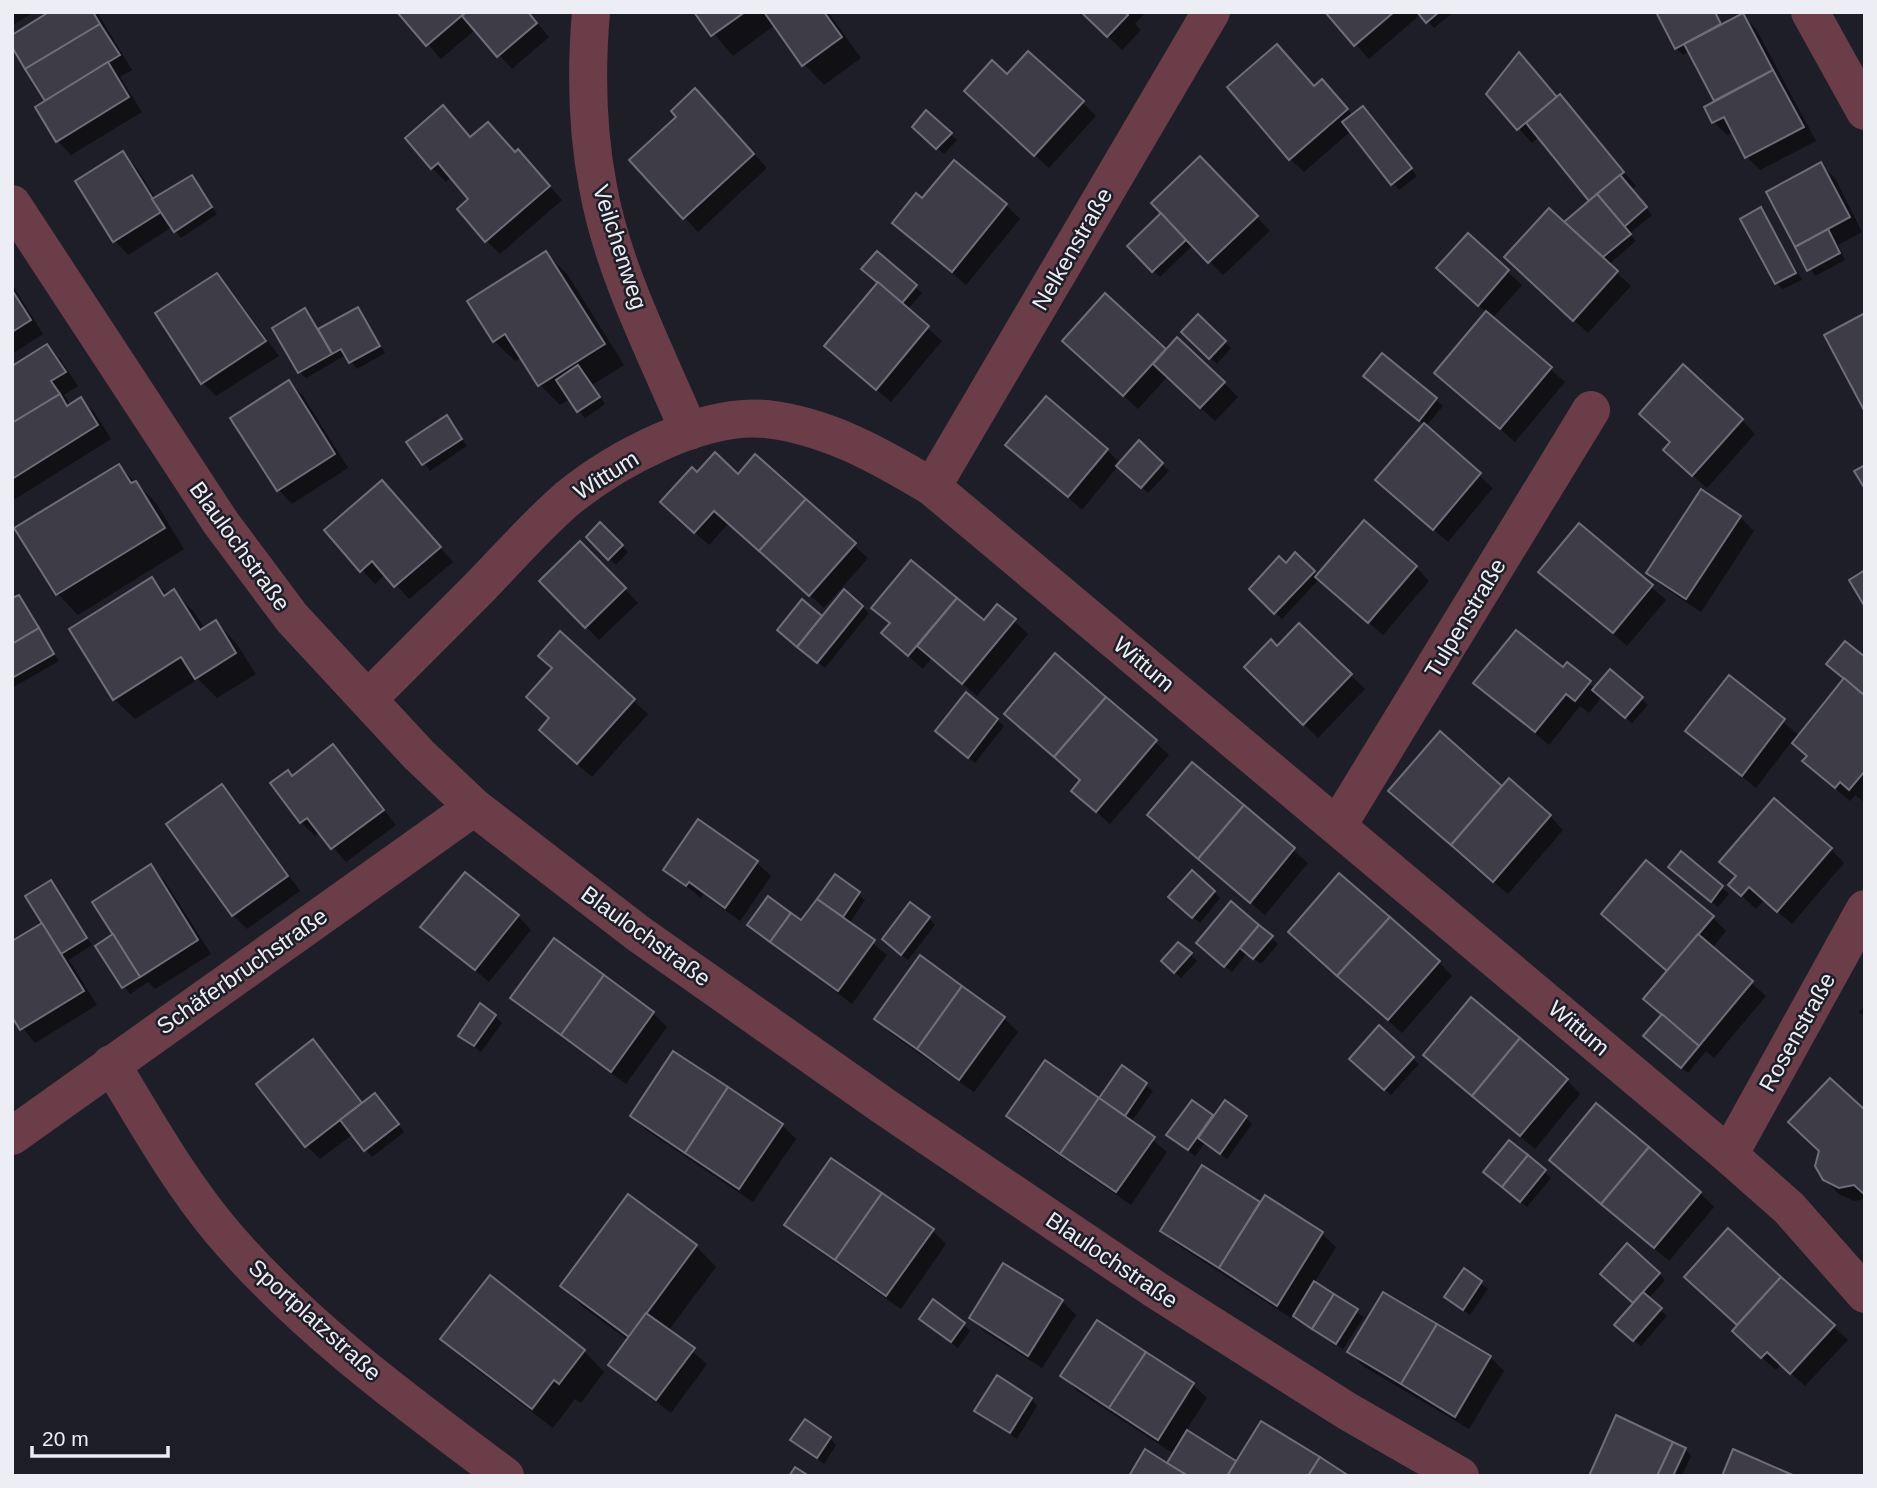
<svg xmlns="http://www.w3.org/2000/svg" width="1877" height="1488" viewBox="0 0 1877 1488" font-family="Arial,sans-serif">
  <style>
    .shadow { fill: #0007 }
    .building { fill: #3e3c47; stroke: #706d7a; stroke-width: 2 }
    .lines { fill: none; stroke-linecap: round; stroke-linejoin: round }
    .minor { stroke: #6b3d49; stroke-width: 38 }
    .labels { text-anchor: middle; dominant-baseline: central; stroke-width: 5; stroke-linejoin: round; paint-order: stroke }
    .street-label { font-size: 23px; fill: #ededf4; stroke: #1e1e28 }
  </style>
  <rect width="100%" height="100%" fill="#1e1e28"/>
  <g class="shadow">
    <polygon points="12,12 34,12 13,25"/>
    <polygon points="52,12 97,12 132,70 120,77 142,112 71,155 58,141 48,102"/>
    <polygon points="400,12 528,12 549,37 512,69 476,29 441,59"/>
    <polygon points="696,12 828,12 861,58 824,85 804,64 775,25 733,56"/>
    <polygon points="1083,12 1146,12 1135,24 1141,30 1122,50"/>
    <polygon points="1327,12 1450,12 1451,14 1434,28 1421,14 1369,59"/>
    <polygon points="1658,12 1716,12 1723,25 1743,15 1756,29 1816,141 1760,170 1747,157 1734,132 1727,135 1714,122 1717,102 1690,51 1683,55 1676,48"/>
    <polygon points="1008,76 1082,102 1096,116 1049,168 980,105"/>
    <polygon points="1315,88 1336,95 1353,116 1369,114 1417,176 1399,190 1351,131 1304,172 1290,159"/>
    <polygon points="1488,94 1560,97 1636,186 1632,190 1652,215 1629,234 1636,241 1608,265 1631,286 1588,333 1520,271 1564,224 1592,201 1539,137 1532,143"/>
    <polygon points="709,104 767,168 698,232 631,160"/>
    <polygon points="443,108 471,138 515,154 518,151 562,200 500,254 486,240 471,199 451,177 446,182 432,168"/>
    <polygon points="921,133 950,134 957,140 944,154"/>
    <polygon points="122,153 136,167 156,199 192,177 217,214 181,238 172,227 128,255 115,241 78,182"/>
    <polygon points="1821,165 1835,178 1862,232 1838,245 1845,260 1815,276 1768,193"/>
    <polygon points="1214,172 1270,231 1223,275 1193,245 1160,277 1130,246"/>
    <polygon points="923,200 1006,205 1020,219 966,285 894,223"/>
    <polygon points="1761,209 1802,280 1783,289 1776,283"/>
    <polygon points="1468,236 1522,285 1492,319 1565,382 1515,442 1436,373 1487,313 1452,282"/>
    <polygon points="546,253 567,274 624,365 592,385 605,404 585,418 570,399 560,405 540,385 522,357 515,361 494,341"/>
    <polygon points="216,275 230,289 279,356 216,396 203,383"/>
    <polygon points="12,284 43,334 12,354"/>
    <polygon points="915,287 922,293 907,310 942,341 891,402 840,359"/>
    <polygon points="1105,296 1166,352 1224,383 1238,397 1215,421 1167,377 1138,409 1079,354"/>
    <polygon points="358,309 385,353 357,369 346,355 306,378 300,372 305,311 320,331"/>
    <polygon points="1198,317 1231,348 1217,364 1184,332"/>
    <polygon points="47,346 61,360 78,386 64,395 71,406 81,400 95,413 111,439 12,501 12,368"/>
    <polygon points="1382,355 1443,406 1425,427 1493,488 1448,542 1391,493 1425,425 1371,382"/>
    <polygon points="289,382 303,396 348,468 292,504 279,490 233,418"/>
    <polygon points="446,417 467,446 430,471 409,442"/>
    <polygon points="1742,420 1755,434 1707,488 1679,463"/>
    <polygon points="1139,442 1169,471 1148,493 1118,466 1082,510 1008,445 1107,450 1120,463"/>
    <polygon points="756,457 868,558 824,608 729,523 709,545 676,516 697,475 738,476"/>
    <polygon points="119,466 156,503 184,549 78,615 58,594 17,529"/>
    <polygon points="395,496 453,562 409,599 386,574 375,584 362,570"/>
    <polygon points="1740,517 1754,531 1701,612 1662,586 1648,573"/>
    <polygon points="600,524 628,552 616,565 588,537"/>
    <polygon points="1579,526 1666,600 1627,646 1540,572"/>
    <polygon points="580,543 638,603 599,640 541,581"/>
    <polygon points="1295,555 1318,576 1416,567 1429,581 1383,635 1319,579 1282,619 1251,589 1286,565"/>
    <polygon points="911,562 984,623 1014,621 1028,634 977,696 932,658 923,669 883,633 891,625 874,608"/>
    <polygon points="152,579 168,595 174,592 194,612 205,629 216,622 236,643 256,674 217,698 198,679 135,719 114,699"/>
    <polygon points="844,592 869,613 825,668 786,636 802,602 823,618"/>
    <polygon points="18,597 59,661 12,688 12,600"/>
    <polygon points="1299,626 1365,689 1318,738 1246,667 1278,648"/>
    <polygon points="560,634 648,714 592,777 555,744 551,719 553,670 540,656"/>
    <polygon points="1865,659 1864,802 1855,795 1850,801 1819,775 1805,761 1809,757 1792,741 1756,788 1688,731 1729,677 1800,736"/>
    <polygon points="1563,670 1596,688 1641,698 1648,705 1632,723 1601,698 1589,713 1580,706 1549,745 1475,683"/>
    <polygon points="997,720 1004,726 975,763 944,737"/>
    <polygon points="1440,734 1502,788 1550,816 1563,830 1508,894 1404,805"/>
    <polygon points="1155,742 1169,755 1110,824 1073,791 1082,781"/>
    <polygon points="333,746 396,825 346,862 320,832 315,836 301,822 293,777"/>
    <polygon points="1192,764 1308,863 1265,915 1149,815"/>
    <polygon points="221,786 235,800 300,891 247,929 233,915"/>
    <polygon points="698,822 757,863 771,876 740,921 703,894 701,898 665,869"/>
    <polygon points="1831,849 1844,863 1792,924 1764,900 1756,909 1730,885"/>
    <polygon points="1681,854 1729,894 1718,907 1677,874"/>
    <polygon points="150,867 164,880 211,954 155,989 148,982 130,994 97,946 113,937"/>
    <polygon points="835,876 865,900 849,924 887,955 852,1004 749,925 801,923"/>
    <polygon points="51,883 92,945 69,960 97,1005 35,1043 12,1014 44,923"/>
    <polygon points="1214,892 1220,898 1200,923 1177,903"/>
    <polygon points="1232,903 1278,944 1261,964 1247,953 1232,972 1205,949"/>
    <polygon points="1603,914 1712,917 1726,931 1712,948 1766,996 1714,1058 1706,1051 1688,1073 1652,1042 1663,1015 1669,972"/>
    <polygon points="518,916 531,930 489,982 423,926"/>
    <polygon points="929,918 935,925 908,960 890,946"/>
    <polygon points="1304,946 1439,962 1452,976 1402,1033"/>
    <polygon points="1190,954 1197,961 1181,978 1163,961"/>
    <polygon points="513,998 653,1013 667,1027 626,1084 527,1012"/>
    <polygon points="1865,1005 1865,1017 1859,1012"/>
    <polygon points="495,1016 502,1023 481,1052 460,1035"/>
    <polygon points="1004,1018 1018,1032 974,1092 890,1033 876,1019"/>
    <polygon points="313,1042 364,1104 381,1101 404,1132 372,1157 353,1134 320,1159 306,1145"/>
    <polygon points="1425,1055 1567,1080 1580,1094 1535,1149"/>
    <polygon points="1412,1058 1419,1064 1391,1095 1358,1065"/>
    <polygon points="1122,1067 1153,1091 1131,1122 1167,1152 1131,1205 1022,1130 1008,1116 1100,1100"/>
    <polygon points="1193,1102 1214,1118 1246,1118 1252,1124 1227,1159 1205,1143 1195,1156 1175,1141"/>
    <polygon points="1865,1112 1865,1199 1854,1201 1839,1194 1824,1179"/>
    <polygon points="632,1116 782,1125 796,1139 753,1202 646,1130"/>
    <polygon points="1510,1142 1551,1178 1527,1207 1492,1178"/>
    <polygon points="1551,1160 1700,1193 1714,1207 1669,1261"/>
    <polygon points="1203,1167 1261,1205 1266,1197 1322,1234 1336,1247 1314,1283 1364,1317 1343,1349 1294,1315 1291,1318 1176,1244 1162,1231"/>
    <polygon points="786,1224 932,1230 946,1244 901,1309 800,1238"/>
    <polygon points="1728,1231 1848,1340 1805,1386 1781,1364 1776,1370 1748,1345 1739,1326 1700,1290"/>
    <polygon points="696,1246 716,1267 668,1331 707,1364 671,1413 610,1365 628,1340 583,1307 562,1286"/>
    <polygon points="1464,1270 1488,1289 1470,1315 1453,1303"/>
    <polygon points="1659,1274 1665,1280 1648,1299 1667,1316 1641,1346 1623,1331 1635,1304 1609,1280"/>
    <polygon points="1384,1294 1490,1357 1504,1371 1469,1429 1363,1366 1349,1352"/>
    <polygon points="1062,1301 1076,1315 1042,1368 985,1332 971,1318"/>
    <polygon points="963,1324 970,1331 958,1348 927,1325"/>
    <polygon points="443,1338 584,1351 604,1372 581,1403 575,1399 553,1428 463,1359"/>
    <polygon points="1063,1376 1193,1385 1207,1398 1185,1432 1237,1464 1345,1476 1131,1476 1174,1469 1174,1454 1076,1390"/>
    <polygon points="1031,1399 1037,1406 1017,1439 976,1411"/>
    <polygon points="830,1438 836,1445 824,1464 793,1440"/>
    <polygon points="1685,1449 1691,1456 1682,1476 1591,1476"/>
  </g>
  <g class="building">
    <polygon points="49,12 93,12 100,24 25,69 12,47 12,35"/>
    <polygon points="397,12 466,12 426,46"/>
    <polygon points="466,12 528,12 537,23 497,57 462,16"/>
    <polygon points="694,12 745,12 711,36"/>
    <polygon points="764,12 824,12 842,37 802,66"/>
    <polygon points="1081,12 1125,12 1128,15 1107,37"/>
    <polygon points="1325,12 1394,12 1354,46"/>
    <polygon points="1417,12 1439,12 1426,23"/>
    <polygon points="1656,12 1715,12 1721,24 1675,49"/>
    <polygon points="1743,13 1773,70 1714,101 1684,44"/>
    <polygon points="100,24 120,55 45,101 25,69"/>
    <polygon points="1277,44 1314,86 1322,79 1348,109 1289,160 1227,87"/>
    <polygon points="1028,51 1084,101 1034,156 964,91 992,60 1007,74"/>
    <polygon points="1519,52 1557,97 1517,130 1486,94"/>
    <polygon points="108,62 129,97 56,142 35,107"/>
    <polygon points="1773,70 1804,127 1745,158 1724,117 1712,123 1704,107"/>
    <polygon points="695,88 754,154 683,219 629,160 676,117 671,111"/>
    <polygon points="1560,94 1624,172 1589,201 1526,123"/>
    <polygon points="443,105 470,137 488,122 515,152 518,149 550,186 485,242 457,209 468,199 438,163 431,169 405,138"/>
    <polygon points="1363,106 1412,168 1391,185 1342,122"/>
    <polygon points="926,110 952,133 936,149 912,127"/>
    <polygon points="123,151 161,212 113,242 75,181"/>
    <polygon points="1200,156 1258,216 1208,263 1151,203"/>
    <polygon points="954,160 1007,204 952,272 892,223 916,193 922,198"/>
    <polygon points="1821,162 1850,217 1795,247 1766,192"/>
    <polygon points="192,175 212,207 174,232 152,199"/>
    <polygon points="1620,175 1647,207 1624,227 1597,194"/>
    <polygon points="1597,194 1631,234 1603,257 1564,222"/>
    <polygon points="1761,207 1796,273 1775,284 1740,219"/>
    <polygon points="1549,208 1618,271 1573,321 1504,257"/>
    <polygon points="1161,213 1186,240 1152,272 1127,246"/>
    <polygon points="1828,229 1840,253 1807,271 1795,247"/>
    <polygon points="1468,233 1509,270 1478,306 1436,268"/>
    <polygon points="546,251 605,344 538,386 505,334 493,342 467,301"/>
    <polygon points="877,251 917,285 902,303 861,269"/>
    <polygon points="217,273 266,341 201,384 155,313"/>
    <polygon points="878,282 929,326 876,390 824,346"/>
    <polygon points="12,290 31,320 12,332"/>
    <polygon points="1105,293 1166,349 1123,396 1062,341"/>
    <polygon points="358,307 380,346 349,363 341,349 332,354 318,329"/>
    <polygon points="305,308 332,354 298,373 272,328"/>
    <polygon points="1486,311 1552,367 1500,429 1434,373"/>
    <polygon points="1865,313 1865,412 1824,335"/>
    <polygon points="1198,314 1226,341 1209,359 1181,332"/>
    <polygon points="1177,337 1225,382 1200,408 1153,364"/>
    <polygon points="47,344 66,372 51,381 60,394 12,423 12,366"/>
    <polygon points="1382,353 1437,398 1419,421 1363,376"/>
    <polygon points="1683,364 1743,419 1692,476 1663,450 1670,442 1639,414"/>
    <polygon points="578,365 600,397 577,412 556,380"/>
    <polygon points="289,380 335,454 277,491 230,418"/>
    <polygon points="60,394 67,406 81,397 98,425 12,479 12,423"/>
    <polygon points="1046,396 1108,449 1068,497 1005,445"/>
    <polygon points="447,415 462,439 422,465 406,442"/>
    <polygon points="1424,423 1481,473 1433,530 1375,480"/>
    <polygon points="1139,440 1163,463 1141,488 1116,466"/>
    <polygon points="715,452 738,474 755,454 806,499 759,551 714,511 694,533 660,502 692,467 697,472"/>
    <polygon points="119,464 131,483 136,481 165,528 56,595 14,528"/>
    <polygon points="1865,465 1865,489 1854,471"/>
    <polygon points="382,480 441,547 394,587 372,561 360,572 324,530"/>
    <polygon points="1701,489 1741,516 1686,599 1646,573"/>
    <polygon points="806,499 856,543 809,596 759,551"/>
    <polygon points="1364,520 1417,566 1368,623 1315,577"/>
    <polygon points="600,522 623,545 608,560 586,537"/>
    <polygon points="1579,523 1653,585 1613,633 1538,572"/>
    <polygon points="580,541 626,588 585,628 539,581"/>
    <polygon points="1295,552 1315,571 1274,614 1249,589 1279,556 1286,563"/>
    <polygon points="911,560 957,598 908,656 881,633 890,623 871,608"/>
    <polygon points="1865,570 1865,607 1849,580"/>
    <polygon points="152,577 164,596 174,589 200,630 216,620 236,653 195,679 181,657 113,700 69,629"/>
    <polygon points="844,589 863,606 817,663 797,647"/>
    <polygon points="19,595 39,628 12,644 12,598"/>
    <polygon points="957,598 984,620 997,604 1016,619 962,684 917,646"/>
    <polygon points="802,599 822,616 797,647 777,630"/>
    <polygon points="1299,623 1352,674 1303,725 1244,667 1271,639 1277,646"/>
    <polygon points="39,628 54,654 12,678 12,644"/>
    <polygon points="1516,630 1563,667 1567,662 1591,681 1575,701 1566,694 1535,732 1473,683"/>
    <polygon points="560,631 635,699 577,764 539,730 549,718 526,697 552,668 538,656"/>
    <polygon points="1845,641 1865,657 1865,696 1826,664"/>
    <polygon points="1055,653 1106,697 1054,757 1004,714"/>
    <polygon points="1610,669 1643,697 1625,718 1592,690"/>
    <polygon points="1729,675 1785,719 1742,776 1685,731"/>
    <polygon points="1844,678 1865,696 1865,771 1849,790 1840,782 1835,788 1802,761 1807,756 1792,743"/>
    <polygon points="966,692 998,719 968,758 935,731"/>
    <polygon points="1106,697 1157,740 1096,812 1071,791 1080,780 1054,757"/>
    <polygon points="1440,731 1502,786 1451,845 1388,791"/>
    <polygon points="333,744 384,810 331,849 307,818 300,823 270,783 288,770 292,776"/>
    <polygon points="1192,762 1244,805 1198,859 1147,815"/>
    <polygon points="1509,778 1551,815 1493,882 1451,845"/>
    <polygon points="222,784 288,876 232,916 166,824"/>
    <polygon points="1774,798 1832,848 1777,912 1749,887 1741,896 1728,885 1736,876 1719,862"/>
    <polygon points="1244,805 1295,848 1250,903 1198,859"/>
    <polygon points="698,819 758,861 725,908 689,882 686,886 663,870"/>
    <polygon points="1681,851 1723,886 1711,902 1668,867"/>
    <polygon points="1646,860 1714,916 1667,971 1601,914"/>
    <polygon points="151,864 198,940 140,977 92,902"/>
    <polygon points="1192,870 1215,891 1192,918 1168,897"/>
    <polygon points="465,872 519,915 475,970 420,927"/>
    <polygon points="1339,873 1390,917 1337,976 1288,932"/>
    <polygon points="835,874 860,892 843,917 817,899"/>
    <polygon points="51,880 87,938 61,954 25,896"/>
    <polygon points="768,896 791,913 770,942 747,925"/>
    <polygon points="817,899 875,940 838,991 770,942 791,913 801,920"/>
    <polygon points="1231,901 1259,925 1224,967 1196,943"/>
    <polygon points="910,902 930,917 901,955 882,939"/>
    <polygon points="1390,917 1440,961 1388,1020 1337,976"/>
    <polygon points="42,923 84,991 20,1030 12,1017 12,941"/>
    <polygon points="1259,925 1273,936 1253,959 1240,948"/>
    <polygon points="113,934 140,977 122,988 95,946"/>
    <polygon points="1698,934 1753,981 1699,1046 1643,999"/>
    <polygon points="554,938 604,975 561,1035 510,998"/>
    <polygon points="1178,942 1192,953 1174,973 1161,961"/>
    <polygon points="920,955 962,986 917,1049 874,1019"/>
    <polygon points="604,975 654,1012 611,1072 561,1035"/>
    <polygon points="962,986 1005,1017 959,1080 917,1049"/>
    <polygon points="1471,997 1520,1038 1472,1096 1423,1055"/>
    <polygon points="480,1003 496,1015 474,1046 458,1036"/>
    <polygon points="1662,1014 1699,1046 1681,1068 1643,1036"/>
    <polygon points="1379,1025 1414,1057 1384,1090 1349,1059"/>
    <polygon points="1520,1038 1568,1079 1520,1136 1472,1096"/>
    <polygon points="313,1039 362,1103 305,1147 256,1084"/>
    <polygon points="673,1051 728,1087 685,1153 630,1116"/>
    <polygon points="1045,1060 1099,1098 1060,1154 1006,1116"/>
    <polygon points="1122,1065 1147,1083 1125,1116 1099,1098"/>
    <polygon points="1830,1078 1865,1110 1865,1195 1854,1185 1839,1188 1823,1180 1815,1166 1819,1151 1788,1122"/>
    <polygon points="728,1087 783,1124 739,1189 685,1153"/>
    <polygon points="375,1093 399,1124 364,1151 340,1120"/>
    <polygon points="1099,1098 1155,1137 1116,1192 1060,1154"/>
    <polygon points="1192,1100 1213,1115 1188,1150 1166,1135"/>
    <polygon points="1225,1100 1247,1116 1220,1154 1198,1138"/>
    <polygon points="1596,1103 1649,1147 1601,1204 1549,1160"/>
    <polygon points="1509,1140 1528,1155 1502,1187 1483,1172"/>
    <polygon points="1649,1147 1701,1192 1654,1248 1601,1204"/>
    <polygon points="1528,1155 1546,1170 1520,1202 1502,1187"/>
    <polygon points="831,1158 882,1193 835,1260 784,1225"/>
    <polygon points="1202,1165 1260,1202 1219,1268 1160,1231"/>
    <polygon points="882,1193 934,1229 886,1296 835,1260"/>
    <polygon points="628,1194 697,1245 629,1337 560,1286"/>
    <polygon points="1265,1195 1323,1232 1277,1306 1219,1268"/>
    <polygon points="1728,1228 1781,1277 1737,1325 1684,1277"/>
    <polygon points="1627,1243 1660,1273 1633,1303 1600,1274"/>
    <polygon points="1003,1263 1063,1300 1028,1356 969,1318"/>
    <polygon points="1464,1268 1482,1281 1463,1310 1444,1297"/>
    <polygon points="490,1275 585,1350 559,1384 554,1380 532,1409 440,1339"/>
    <polygon points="1781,1277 1835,1325 1790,1374 1767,1352 1761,1358 1732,1331"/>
    <polygon points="1314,1281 1334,1294 1312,1329 1293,1316"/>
    <polygon points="1383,1292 1437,1324 1401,1384 1347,1352"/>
    <polygon points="1643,1292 1662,1308 1633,1341 1614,1325"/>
    <polygon points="1334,1294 1358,1309 1336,1344 1312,1329"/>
    <polygon points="933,1299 965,1323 951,1342 919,1319"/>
    <polygon points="646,1313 695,1348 656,1400 608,1365"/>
    <polygon points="1097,1320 1146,1352 1109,1408 1060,1376"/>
    <polygon points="1437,1324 1491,1356 1455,1417 1401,1384"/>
    <polygon points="1146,1352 1194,1383 1158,1440 1109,1408"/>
    <polygon points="997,1375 1032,1398 1010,1433 974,1411"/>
    <polygon points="1616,1415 1673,1442 1657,1476 1589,1476"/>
    <polygon points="805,1419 831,1437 817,1458 790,1440"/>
    <polygon points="1261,1421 1320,1457 1308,1476 1227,1476"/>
    <polygon points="1187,1430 1236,1461 1227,1476 1188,1476 1167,1463"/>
    <polygon points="1673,1442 1686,1448 1673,1476 1657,1476"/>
    <polygon points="1145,1449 1167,1463 1188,1476 1129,1476"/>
    <polygon points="1733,1449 1795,1476 1722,1476"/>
    <polygon points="1320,1457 1349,1476 1308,1476"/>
    <polygon points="795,1467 809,1476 789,1476"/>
  </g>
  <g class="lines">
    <g class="minor">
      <path d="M591,12C586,70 587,130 598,187C613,271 656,353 689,431"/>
      <polyline points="1810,12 1865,111"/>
      <polyline points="12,204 221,523 292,618 419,755 474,807 639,934 885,1107 1156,1290 1347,1411 1460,1476"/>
      <polyline points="932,487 1211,12"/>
      <path d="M368,699C406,661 443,624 481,586C509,557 537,525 567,499C616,459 702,413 766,419C828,426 880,456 932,487L1729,1155L1789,1208L1865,1294"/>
      <polyline points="1338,825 1591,410"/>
      <path d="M111,1064C146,1121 179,1181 223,1233C303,1327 406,1402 505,1476"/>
      <polyline points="12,1136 474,807"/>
      <polyline points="1729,1155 1865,909"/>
    </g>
  </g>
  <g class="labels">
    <g class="street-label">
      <text transform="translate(620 247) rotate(72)">Veilchenweg</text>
      <text transform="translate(1072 249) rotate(-60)">Nelkenstraße</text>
      <text transform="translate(606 475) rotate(-32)">Wittum</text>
      <text transform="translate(240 546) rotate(54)">Blaulochstraße</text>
      <text transform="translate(1465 618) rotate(-59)">Tulpenstraße</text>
      <text transform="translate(1144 664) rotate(40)">Wittum</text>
      <text transform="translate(646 936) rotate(36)">Blaulochstraße</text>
      <text transform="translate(242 971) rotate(-35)">Schäferbruchstraße</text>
      <text transform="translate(1579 1028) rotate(40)">Wittum</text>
      <text transform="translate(1797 1032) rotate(-61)">Rosenstraße</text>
      <text transform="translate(1112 1260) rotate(34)">Blaulochstraße</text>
      <text transform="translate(315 1320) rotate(42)">Sportplatzstraße</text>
    </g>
  </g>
  <rect width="1877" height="1488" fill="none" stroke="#ededf4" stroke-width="28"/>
  <path d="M32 1446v10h136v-10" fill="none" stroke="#ededf4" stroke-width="3.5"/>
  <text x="42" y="1446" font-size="21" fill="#ededf4" stroke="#1e1e28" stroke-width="5" paint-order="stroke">20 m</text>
</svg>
